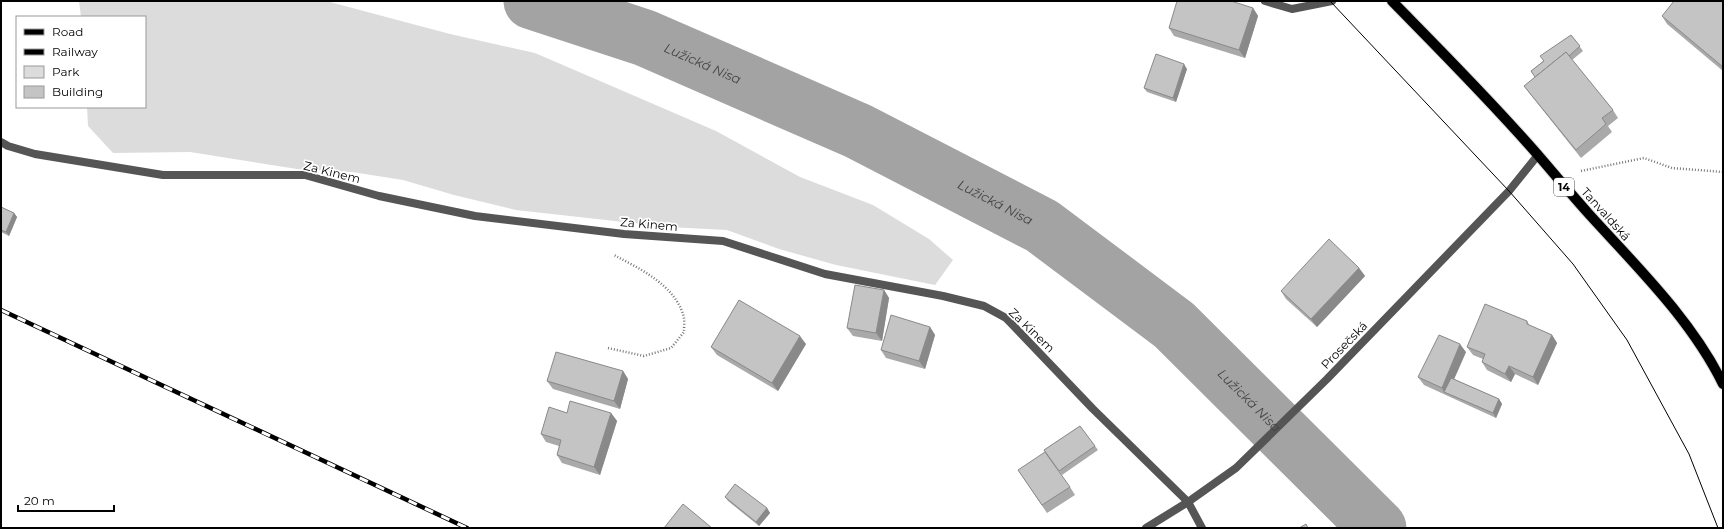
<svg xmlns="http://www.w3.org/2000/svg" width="1724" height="529" viewBox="0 0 1724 529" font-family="Montserrat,sans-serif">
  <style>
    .green { fill: #dcdcdc }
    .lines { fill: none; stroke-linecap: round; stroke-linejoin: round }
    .river { stroke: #a3a3a3; stroke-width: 57 }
    .primary-casing { stroke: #dbdbdb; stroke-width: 12 }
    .path { stroke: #777; stroke-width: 2.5; stroke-dasharray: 1 2; stroke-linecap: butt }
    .lane { stroke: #555; stroke-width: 8 }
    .street { stroke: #555; stroke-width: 8 }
    .primary { stroke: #000; stroke-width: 10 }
    .tram { stroke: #000; stroke-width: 1 }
    .rail-casing { stroke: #000; stroke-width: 4.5 }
    .rail { stroke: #fff; stroke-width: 3; stroke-dasharray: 9; stroke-linecap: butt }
    .wall { fill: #a9a9a9 }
    .shaded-wall { fill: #898989 }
    .building { fill: #c4c4c4; stroke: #898989 }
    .labels { text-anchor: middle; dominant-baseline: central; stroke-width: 3.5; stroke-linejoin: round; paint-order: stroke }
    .shield { fill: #fff; stroke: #4c4c4c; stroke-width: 1 }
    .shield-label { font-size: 11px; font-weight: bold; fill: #000 }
    .street-label { font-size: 12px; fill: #000; stroke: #fff }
    .water-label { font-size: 13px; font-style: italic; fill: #444; stroke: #fff }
  </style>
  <rect width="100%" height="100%" fill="#fff"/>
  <polygon class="green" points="79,1 326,1 450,34 535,53 716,131 800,177 873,205 929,239 953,260 935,285 836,265 779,249 727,230 669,227 516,210 454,195 403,180 352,172 297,169 190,152 113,153 88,126 87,107 145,107 145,17 81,17"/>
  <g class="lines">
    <path class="river" id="s1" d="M532,1L645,38L858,131L1042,226L1174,325L1378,528"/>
    <g class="primary-casing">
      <path id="primary" d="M1392,1C1442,52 1492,102 1538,155C1555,175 1571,194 1588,213C1636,266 1691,319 1723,384"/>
    </g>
    <g class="path">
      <polyline points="1581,171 1644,158 1672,168 1723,172"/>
      <path d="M608,348L644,356L671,348L684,332C684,327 685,319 683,314C673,284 640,269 614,255"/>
    </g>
    <polyline class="lane" points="1265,1 1292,9 1332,1"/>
    <g class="street">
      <polyline points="1,142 8,146 35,154 163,175 305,175 379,196 475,216 624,234 723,241 825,274 943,296 984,306 1006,318 1093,409 1188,502 1202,528"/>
      <polyline points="1146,528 1188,502 1236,468 1327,379 1509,191 1538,155"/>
    </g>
    <use href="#primary" class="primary"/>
    <polyline class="tram" points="1330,1 1509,191 1573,264 1627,340 1689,454 1718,528"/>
    <g class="rail-casing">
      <polyline id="rail" points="1,310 467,528"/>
    </g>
    <use href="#rail" class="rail"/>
  </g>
  <g class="wall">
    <polygon points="1723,1 1723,71 1667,24 1662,16"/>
    <polygon points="1253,8 1258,16 1245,58 1174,36 1169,28"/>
    <polygon points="1571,35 1583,51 1572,60 1613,110 1618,118 1608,126 1612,132 1581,158 1530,94 1524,86 1535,77 1531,71 1543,61"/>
    <polygon points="1187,69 1176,102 1147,92 1144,88"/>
    <polygon points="1,207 14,213 17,217 9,236 1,232"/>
    <polygon points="1359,268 1365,276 1317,327 1286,299 1281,291"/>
    <polygon points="884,290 889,298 882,341 853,336 847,328"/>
    <polygon points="1527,321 1530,326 1552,335 1557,343 1538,385 1515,374 1511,382 1487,370 1482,362 1483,359 1473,355 1467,347"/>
    <polygon points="930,327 935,335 925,369 886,358 881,350"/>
    <polygon points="806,344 778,391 717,355 711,347"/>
    <polygon points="1466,352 1454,379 1499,399 1502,404 1496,418 1424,385 1418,377"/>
    <polygon points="623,371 628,379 620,409 553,389 547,381"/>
    <polygon points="567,413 611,413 617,421 600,475 562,463 557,455 559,446 546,442 541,434"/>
    <polygon points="1080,426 1098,450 1062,475 1044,450"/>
    <polygon points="1018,470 1070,487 1075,495 1047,513"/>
    <polygon points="725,497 767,508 770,513 759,526 728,501"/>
  </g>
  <g class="shaded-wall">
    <polygon points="1253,8 1258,16 1245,58 1239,50"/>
    <polygon points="1184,64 1187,69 1176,102 1173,98"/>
    <polygon points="14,213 17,217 9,236 6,232"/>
    <polygon points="1359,268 1365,276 1317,327 1311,319"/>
    <polygon points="884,290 889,298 882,341 876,333"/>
    <polygon points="930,327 935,335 925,369 919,361"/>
    <polygon points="1552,335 1557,343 1538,385 1533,377"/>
    <polygon points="800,336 806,344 778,391 772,383"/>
    <polygon points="1460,344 1466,352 1448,393 1444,392 1442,388"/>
    <polygon points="1509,366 1515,374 1511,382 1505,374"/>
    <polygon points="623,371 628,379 620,409 614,401"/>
    <polygon points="1499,399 1502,404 1496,418 1493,413"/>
    <polygon points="611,413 617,421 600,475 594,467"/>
    <polygon points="767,508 770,513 759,526 756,522"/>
  </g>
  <g class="building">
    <polygon points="1177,1 1231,1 1253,8 1239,50 1169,28"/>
    <polygon points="1674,1 1723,1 1723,67 1662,16"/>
    <polygon points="1571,35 1580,46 1569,56 1566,52 1535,77 1531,71 1544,61 1540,56"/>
    <polygon points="1566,52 1613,110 1602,118 1606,124 1576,150 1524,86"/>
    <polygon points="1156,54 1184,64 1173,98 1144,88"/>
    <polygon points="1,207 14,213 6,232 1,230"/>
    <polygon points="1329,239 1359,268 1311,319 1281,291"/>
    <polygon points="855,285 884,290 876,333 847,328"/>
    <polygon points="739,300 800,336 772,383 711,347"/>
    <polygon points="1485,304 1527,321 1527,324 1552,335 1533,377 1509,366 1505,374 1482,362 1485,354 1467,347"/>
    <polygon points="891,315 930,327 919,361 881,350"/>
    <polygon points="1439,335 1460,344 1442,388 1418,377"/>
    <polygon points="556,352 623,371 614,401 547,381"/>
    <polygon points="1451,378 1499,399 1493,413 1444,392"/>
    <polygon points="570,401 611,413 594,467 557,455 561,440 541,434 549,407 567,413"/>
    <polygon points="1080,426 1095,446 1059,471 1044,450"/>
    <polygon points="1045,452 1070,487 1042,505 1018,470"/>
    <polygon points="735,484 767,508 756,522 725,497"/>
    <polygon points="683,504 712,528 664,528"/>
    <polygon points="1306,524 1308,528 1299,528"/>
  </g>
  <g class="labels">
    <rect class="shield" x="1554" y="178" width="20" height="18" rx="3"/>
    <g class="shield-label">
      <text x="1564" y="187">14</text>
    </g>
    <g class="street-label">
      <text transform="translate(332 172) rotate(14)">Za Kinem</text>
      <text transform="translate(1606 214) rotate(48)">Tanvaldská</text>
      <text transform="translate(649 224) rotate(5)">Za Kinem</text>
      <text transform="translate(1032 330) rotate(44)">Za Kinem</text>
      <text transform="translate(1344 345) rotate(-46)">Prosečská</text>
    </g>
    <g class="water-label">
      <text stroke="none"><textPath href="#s1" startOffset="182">Lužická Nisa</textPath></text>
      <text stroke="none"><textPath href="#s1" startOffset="506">Lužická Nisa</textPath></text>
      <text stroke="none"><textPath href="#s1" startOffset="830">Lužická Nisa</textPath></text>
    </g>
  </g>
  <rect width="1724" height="529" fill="none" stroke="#000000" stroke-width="4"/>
  <rect x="16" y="16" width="130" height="92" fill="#ffffff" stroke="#999999"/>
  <rect x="24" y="29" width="20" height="6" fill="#000000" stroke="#999999"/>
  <text x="52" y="36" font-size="12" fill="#000000">Road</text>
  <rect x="24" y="49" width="20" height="6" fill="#000000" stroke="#999999"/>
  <text x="52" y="56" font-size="12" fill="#000000">Railway</text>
  <rect x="24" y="66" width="20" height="12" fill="#dcdcdc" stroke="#999999"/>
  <text x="52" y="76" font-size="12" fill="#000000">Park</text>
  <rect x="24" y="86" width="20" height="12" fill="#c4c4c4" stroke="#999999"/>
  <text x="52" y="96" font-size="12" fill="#000000">Building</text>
  <path d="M18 505v6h96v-6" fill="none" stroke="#000000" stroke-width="2"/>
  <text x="24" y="505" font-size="12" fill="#000000" stroke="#ffffff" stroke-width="3" paint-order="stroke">20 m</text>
</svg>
